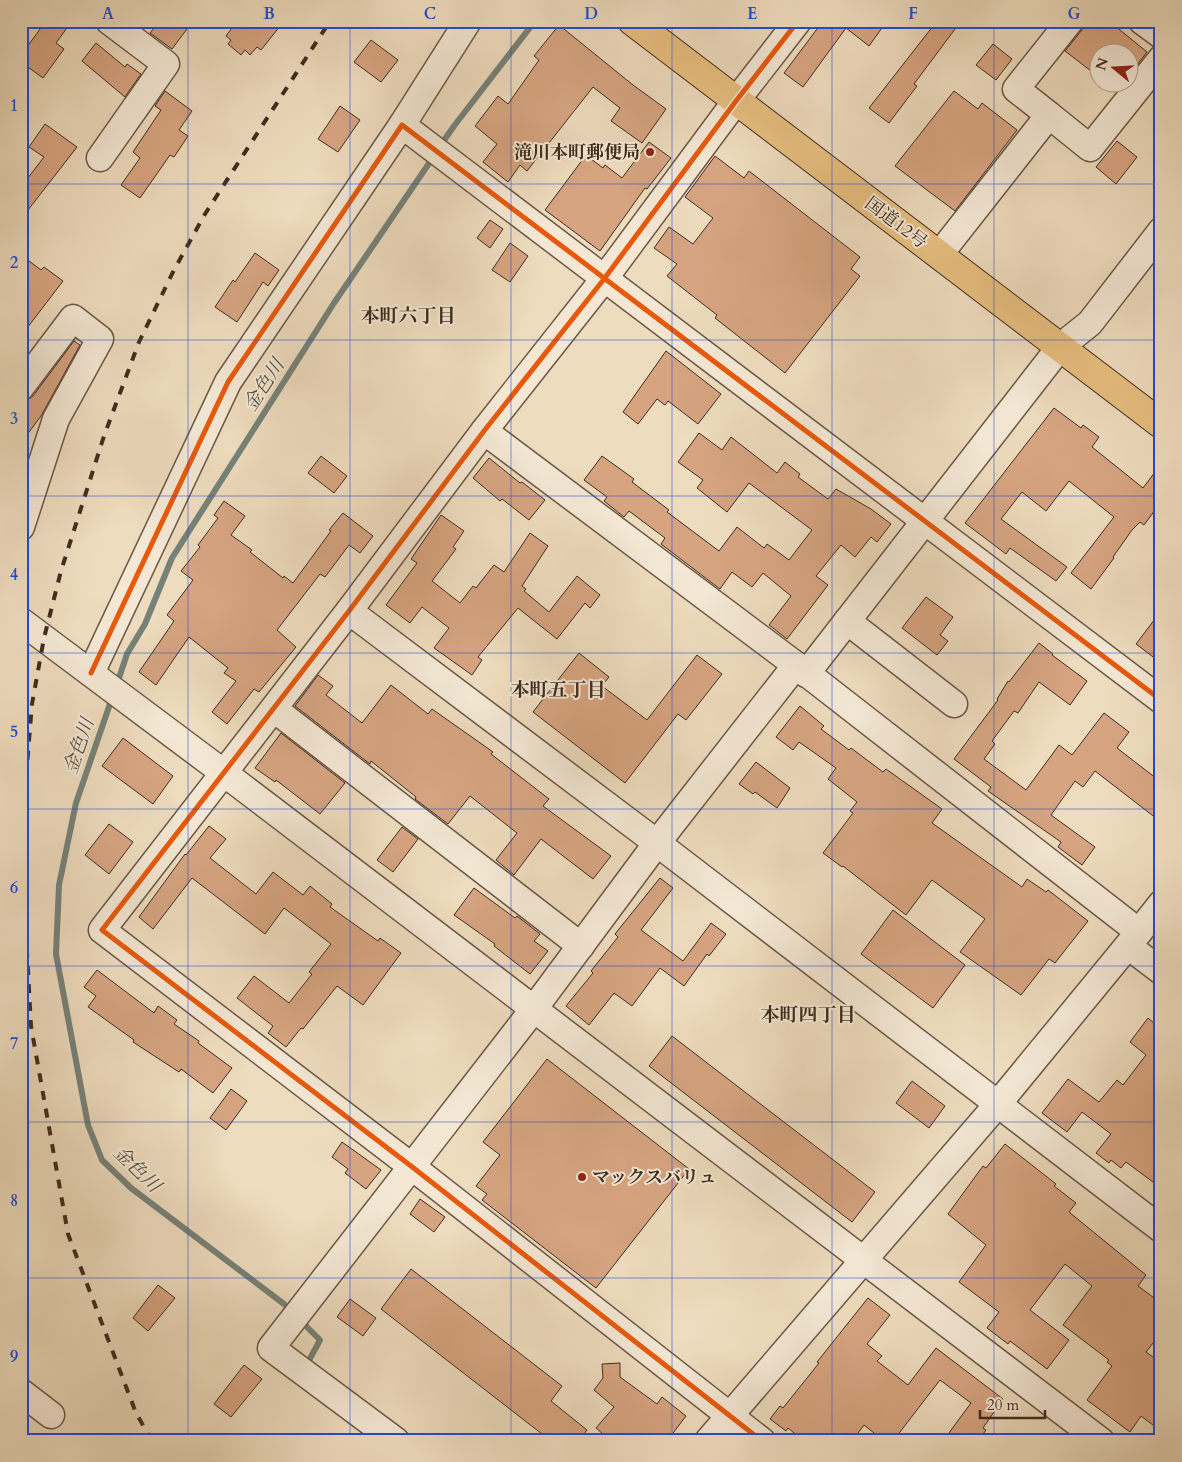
<svg xmlns="http://www.w3.org/2000/svg" width="1182" height="1462" viewBox="0 0 1182 1462" font-family="Cardo,'Noto Serif JP',serif">
  <style>
    .lines { fill: none; stroke-linecap: round; stroke-linejoin: round }
    .stream { stroke: #768279; stroke-width: 6 }
    .building { fill: #d6a481; stroke: #412c1f }
    .minor-casing { stroke: #6c5847; stroke-width: 29 }
    .highway-casing { stroke: #412c1f; stroke-width: 30 }
    .minor { stroke: #f4e8d5; stroke-width: 26 }
    .highway { stroke: #e7be7f; stroke-width: 28 }
    .rail { stroke: #412c1f; stroke-width: 4; stroke-dasharray: 9 9; stroke-linecap: butt }
    .cycleway-casing { stroke: #f4e8d5; stroke-width: 8 }
    .cycleway { stroke: #e8590c; stroke-width: 5 }
    .grid { fill: none; stroke: #1d4ed8; stroke-width: 1; stroke-opacity: 0.55 }
    .poi-dot { fill: #8f2418; stroke: #f4e8d5; stroke-width: 2 }
    .labels { text-anchor: middle; dominant-baseline: central; stroke-width: 4; stroke-linejoin: round; paint-order: stroke }
    .poi-label { font-size: 18px; font-weight: bold; fill: #412c1f; stroke: #f4e8d5; text-anchor: end }
    .street-label { font-size: 18px; fill: #412c1f; stroke: #f4e8d5 }
    .neighbourhood-label { font-size: 19px; font-weight: bold; fill: #412c1f; stroke: #f4e8d5 }
    .water-label { font-size: 19px; font-style: italic; fill: #575044; stroke: #f4e8d5 }
    .neatline { fill: none; stroke: #1d4ed8; stroke-width: 2 }
    .grid-label { font-size: 16px; text-anchor: middle; font-weight: bold; fill: #1d4ed8 }
  </style>
  <rect width="100%" height="100%" fill="#eedcbe"/>
  <filter id="stains"><feTurbulence type="fractalNoise" baseFrequency=".004" numOctaves="4"/><feColorMatrix values="0 0 0 0 .2 0 0 0 0 .09 0 0 0 0 .02 0 0 0 .5 -.17"/></filter>
  <radialGradient id="worn" r=".72"><stop offset=".6" stop-color="#630" stop-opacity="0"/><stop offset="1" stop-color="#630" stop-opacity=".3"/></radialGradient>
  <g class="lines">
    <g class="stream">
      <polyline points="440,146 454,126 535,21"/>
      <polyline points="117,684 127,654 145,624 172,558 334,303 434,156"/>
      <polyline points="112,698 76,803 59,885 56,954 88,1125 102,1160 131,1188 284,1304 291,1311"/>
      <polyline points="300,1320 320,1340 307,1364 309,1366"/>
    </g>
  </g>
  <g class="building">
    <polygon points="46,21 72,21 56,43 64,49 43,78 21,62 21,55"/>
    <polygon points="160,21 193,21 172,49 150,33"/>
    <polygon points="237,21 284,21 261,50 257,47 250,55 245,50 241,55 228,44 231,40 226,36"/>
    <polygon points="823,21 887,21 869,46 846,28 803,87 784,73"/>
    <polygon points="937,21 961,21 914,84 917,86 889,123 869,108"/>
    <polygon points="1085,21 1109,21 1147,52 1130,74 1130,52 1100,52 1100,78 1065,51 1082,30"/>
    <polygon points="559,25 633,85 666,109 642,143 611,121 620,108 593,87 527,171 520,165 508,182 483,162 497,144 475,126 498,96 508,104 539,60 534,56"/>
    <polygon points="371,40 398,60 381,82 354,62"/>
    <polygon points="96,43 125,67 127,64 141,74 125,97 82,61"/>
    <polygon points="993,44 1012,59 996,80 976,65"/>
    <polygon points="165,91 192,111 179,130 188,136 174,157 170,155 140,198 121,185 140,158 133,152 161,110 155,106"/>
    <polygon points="954,91 978,109 982,103 1017,130 955,211 895,166"/>
    <polygon points="340,106 360,120 338,152 318,139"/>
    <polygon points="45,124 77,147 21,219 21,187 44,157 29,147"/>
    <polygon points="1117,141 1137,157 1116,184 1096,167"/>
    <polygon points="649,142 671,158 647,189 645,188 600,251 545,210 586,155 603,168 605,165 622,178"/>
    <polygon points="715,156 744,178 749,171 860,257 851,269 860,276 785,373 715,318 717,315 667,276 677,264 654,248 669,227 693,244 713,218 685,197"/>
    <polygon points="490,220 503,229 490,248 477,238"/>
    <polygon points="510,243 528,256 510,282 492,270"/>
    <polygon points="255,253 279,270 268,286 263,282 237,322 215,307 233,280 235,282"/>
    <polygon points="21,255 41,270 44,267 63,281 21,336"/>
    <polygon points="74,341 80,345 41,416 21,443 21,407 26,401 33,396"/>
    <polygon points="666,351 721,394 698,424 668,401 665,405 657,399 638,424 623,412"/>
    <polygon points="1054,408 1081,428 1083,425 1099,437 1092,447 1143,488 1161,464 1161,502 1144,525 1140,522 1132,530 1113,557 1114,558 1091,589 1071,573 1114,517 1069,481 1046,511 1022,492 1001,519 1067,567 1056,581 1010,548 1006,554 965,523"/>
    <polygon points="699,433 722,450 731,437 777,473 785,462 800,474 798,477 828,499 836,489 871,509 891,524 877,542 871,537 855,557 841,545 816,576 828,585 787,639 769,625 791,596 763,573 752,587 732,572 720,589 661,544 665,538 629,511 624,517 604,501 607,497 584,480 602,456 634,479 632,482 669,510 667,512 719,551 737,527 764,548 767,544 789,560 812,530 749,483 727,512 697,488 703,480 678,462"/>
    <polygon points="321,456 347,476 334,493 308,473"/>
    <polygon points="489,458 520,483 522,482 545,500 529,520 502,499 500,501 473,478"/>
    <polygon points="224,501 245,516 231,535 252,550 250,552 283,578 284,576 293,583 331,531 329,530 343,513 373,536 360,553 349,545 325,577 320,574 277,630 296,647 259,692 254,689 227,724 212,712 236,681 224,673 228,668 189,637 156,685 139,672 174,621 167,615 193,580 181,571 200,547 198,545 218,518 214,515"/>
    <polygon points="441,515 464,531 453,547 456,549 432,581 460,603 473,586 476,588 494,565 504,572 530,533 548,546 522,586 526,589 524,591 549,612 577,576 600,595 590,608 585,603 557,639 518,608 478,657 482,660 472,675 434,648 449,628 422,607 410,623 386,605 417,563 411,559"/>
    <polygon points="926,597 953,617 940,635 948,641 937,655 902,628"/>
    <polygon points="1161,611 1161,663 1136,644"/>
    <polygon points="1039,643 1053,654 1052,655 1087,681 1070,705 1039,682 1018,713 1014,711 992,741 995,744 984,759 1026,790 1059,745 1072,755 1104,713 1129,732 1117,748 1161,782 1161,822 1095,771 1083,787 1075,781 1051,815 1095,847 1082,865 1058,847 1061,842 988,791 991,787 954,759 998,700 997,699 1008,681 1009,682"/>
    <polygon points="579,653 609,677 602,686 647,720 697,655 722,674 686,720 678,714 625,783 533,712"/>
    <polygon points="318,675 333,686 326,695 362,723 391,685 428,714 432,709 493,752 491,754 549,799 543,806 611,856 593,879 541,839 514,875 496,860 517,833 470,796 448,824 415,799 416,797 371,761 370,764 295,706"/>
    <polygon points="800,706 824,726 821,729 849,750 851,748 883,772 886,769 942,809 932,823 1022,887 1027,879 1046,892 1048,890 1088,921 1055,963 1049,959 1021,995 960,952 985,919 932,880 906,915 843,866 842,867 823,853 853,813 850,811 857,802 828,779 836,768 799,742 793,750 776,737"/>
    <polygon points="281,733 345,783 320,814 276,780 275,782 255,768"/>
    <polygon points="123,738 173,776 153,804 102,766"/>
    <polygon points="756,762 790,788 777,808 755,792 753,794 739,784"/>
    <polygon points="109,824 133,842 109,874 85,855"/>
    <polygon points="209,826 226,839 210,858 256,894 273,872 303,895 310,886 332,904 330,907 378,941 380,938 401,953 363,1005 337,986 303,1029 301,1028 286,1047 268,1033 273,1026 237,998 254,976 289,1003 312,974 309,972 331,944 284,908 265,934 192,878 153,929 139,917 185,854 186,855"/>
    <polygon points="402,827 418,839 393,872 377,860"/>
    <polygon points="660,878 673,888 641,930 683,961 711,923 726,934 709,956 707,954 684,986 660,968 632,1006 614,993 589,1025 566,1006 593,973 591,971 618,937 615,934"/>
    <polygon points="474,888 515,918 517,916 540,934 534,941 548,951 530,974 494,946 495,944 454,915"/>
    <polygon points="893,910 965,965 933,1008 861,954"/>
    <polygon points="97,970 154,1013 158,1006 177,1020 174,1024 199,1041 198,1043 232,1068 213,1093 181,1069 179,1072 133,1042 134,1040 88,1007 96,996 84,987"/>
    <polygon points="1148,1018 1161,1029 1161,1188 1126,1162 1121,1168 1111,1160 1109,1163 1096,1153 1111,1134 1082,1112 1067,1132 1042,1113 1068,1079 1099,1102 1117,1080 1123,1085 1146,1055 1130,1042"/>
    <polygon points="672,1036 875,1192 852,1222 649,1066"/>
    <polygon points="547,1059 689,1169 596,1288 482,1200 487,1194 476,1186 500,1155 483,1142"/>
    <polygon points="912,1081 945,1106 929,1128 896,1103"/>
    <polygon points="231,1089 247,1101 226,1130 210,1118"/>
    <polygon points="342,1142 381,1170 366,1189 345,1173 348,1169 332,1157"/>
    <polygon points="1005,1144 1056,1184 1054,1186 1076,1203 1069,1212 1146,1275 1138,1286 1161,1303 1161,1333 1146,1352 1161,1363 1161,1431 1141,1416 1130,1432 1087,1400 1112,1366 1107,1362 1109,1360 1063,1325 1092,1286 1065,1264 1030,1310 1069,1340 1047,1369 1010,1341 1008,1344 987,1328 999,1312 959,1282 986,1245 948,1214 983,1166 986,1168"/>
    <polygon points="420,1199 445,1217 434,1232 410,1214"/>
    <polygon points="411,1269 562,1386 551,1401 587,1430 579,1441 551,1441 381,1309"/>
    <polygon points="158,1285 175,1298 148,1331 133,1318"/>
    <polygon points="868,1298 890,1315 867,1344 882,1356 877,1361 908,1385 936,1348 1003,1399 983,1428 986,1430 978,1441 943,1441 971,1403 940,1380 893,1441 884,1441 864,1425 852,1441 804,1441 788,1428 786,1431 770,1419 780,1406 783,1408 819,1363 817,1362"/>
    <polygon points="350,1299 376,1318 363,1336 337,1317"/>
    <polygon points="620,1363 620,1377 657,1404 662,1397 686,1416 667,1441 611,1441 596,1428 614,1407 594,1390 603,1378 602,1364"/>
    <polygon points="244,1365 262,1379 231,1417 214,1404"/>
  </g>
  <g class="lines">
    <g class="minor-casing">
      <g id="minor">
        <polyline points="1142,21 1161,35"/>
        <polyline points="1049,115 1090,148 1161,59"/>
        <polyline points="402,125 468,21"/>
        <polyline points="100,158 166,64 109,21"/>
        <polyline points="939,255 1049,115 1016,89 1070,21"/>
        <polyline points="21,387 73,318 100,339 56,419 21,527"/>
        <polyline points="484,431 796,665 1139,932"/>
        <polyline points="349,611 657,843 1161,1229"/>
        <polyline points="21,621 224,773 1101,1441"/>
        <polyline points="847,621 954,704"/>
        <polyline points="91,673 228,382 402,125 1161,700"/>
        <polyline points="806,674 1060,347 1090,323 1161,231"/>
        <polyline points="274,709 581,946"/>
        <polyline points="1128,946 1161,971"/>
        <polyline points="21,1392 51,1415"/>
        <polyline points="396,1441 271,1348 533,1010 657,843 796,665"/>
        <polyline points="708,1441 997,1105 1139,932 1161,904"/>
        <polyline points="762,1441 411,1166 102,930 349,611 484,431 604,279 736,101 798,21"/>
      </g>
    </g>
    <g class="highway-casing">
      <polyline id="highway" points="632,21 1161,424"/>
    </g>
    <use href="#minor" class="minor"/>
    <use href="#highway" class="highway"/>
    <polyline class="rail" points="152,1441 136,1413 68,1234 31,1026 21,840 32,704 44,638 61,571 104,436 139,342 174,270 205,214 330,21"/>
    <g class="cycleway-casing">
      <g id="cycleway">
        <polyline points="91,673 228,382 402,125 1161,700"/>
        <polyline points="762,1441 411,1166 102,930 349,611 484,431 604,279 736,101 798,21"/>
      </g>
    </g>
    <use href="#cycleway" class="cycleway"/>
  </g>
  <path class="grid" d="M188,21V1441M350,21V1441M511,21V1441M672,21V1441M832,21V1441M994,21V1441M21,184H1161M21,340H1161M21,496H1161M21,653H1161M21,809H1161M21,966H1161M21,1122H1161M21,1278H1161"/>
  <g class="poi-dot">
    <circle cx="650" cy="152" r="5"/>
    <circle cx="582" cy="1177" r="5"/>
  </g>
  <g class="labels">
    <g class="poi-label">
      <text x="640" y="152">滝川本町郵便局</text>
      <text x="592" y="1177" text-anchor="start">マックスバリュ</text>
    </g>
    <g class="street-label">
      <text transform="translate(896 223) rotate(37)">国道12号</text>
    </g>
    <g class="neighbourhood-label">
      <text x="408" y="316">本町六丁目</text>
      <text x="558" y="690">本町五丁目</text>
      <text x="808" y="1015">本町四丁目</text>
    </g>
    <g class="water-label">
      <text transform="translate(264 385) rotate(-57)">金色川</text>
      <text transform="translate(79 746) rotate(-71)">金色川</text>
      <text transform="translate(137 1169) rotate(44)">金色川</text>
    </g>
  </g>
  <rect width="1182" height="1462" fill="none" stroke="#eedcbe" stroke-width="55"/>
  <g transform="translate(1114 68) rotate(288)"><circle r="24" fill="#f4e8d5" stroke="#ac9d8c"/>
  <path d="M0-4L9 19L0 12L-9 19Z" fill="#8f2418"/>
  <text y="-8" font-size="14" font-weight="bold" text-anchor="middle" fill="#412c1f">N</text>
  </g>
  <path d="M980 1410v8h65v-8" fill="none" stroke="#412c1f" stroke-width="2.5"/>
  <text x="987" y="1410" font-size="15" fill="#412c1f" stroke="#f4e8d5" stroke-width="4" paint-order="stroke">20 m</text>
  <rect x="28" y="28" width="1126" height="1406" class="neatline"/>
  <g class="grid-label">
    <text x="108" y="19">A</text>
    <text x="269" y="19">B</text>
    <text x="430" y="19">C</text>
    <text x="591" y="19">D</text>
    <text x="752" y="19">E</text>
    <text x="913" y="19">F</text>
    <text x="1074" y="19">G</text>
    <text x="14" y="111">1</text>
    <text x="14" y="268">2</text>
    <text x="14" y="424">3</text>
    <text x="14" y="580">4</text>
    <text x="14" y="737">5</text>
    <text x="14" y="893">6</text>
    <text x="14" y="1049">7</text>
    <text x="14" y="1206">8</text>
    <text x="14" y="1362">9</text>
  </g>
  <rect width="100%" height="100%" filter="url(#stains)"/>
  <rect width="100%" height="100%" fill="url(#worn)"/>
</svg>
